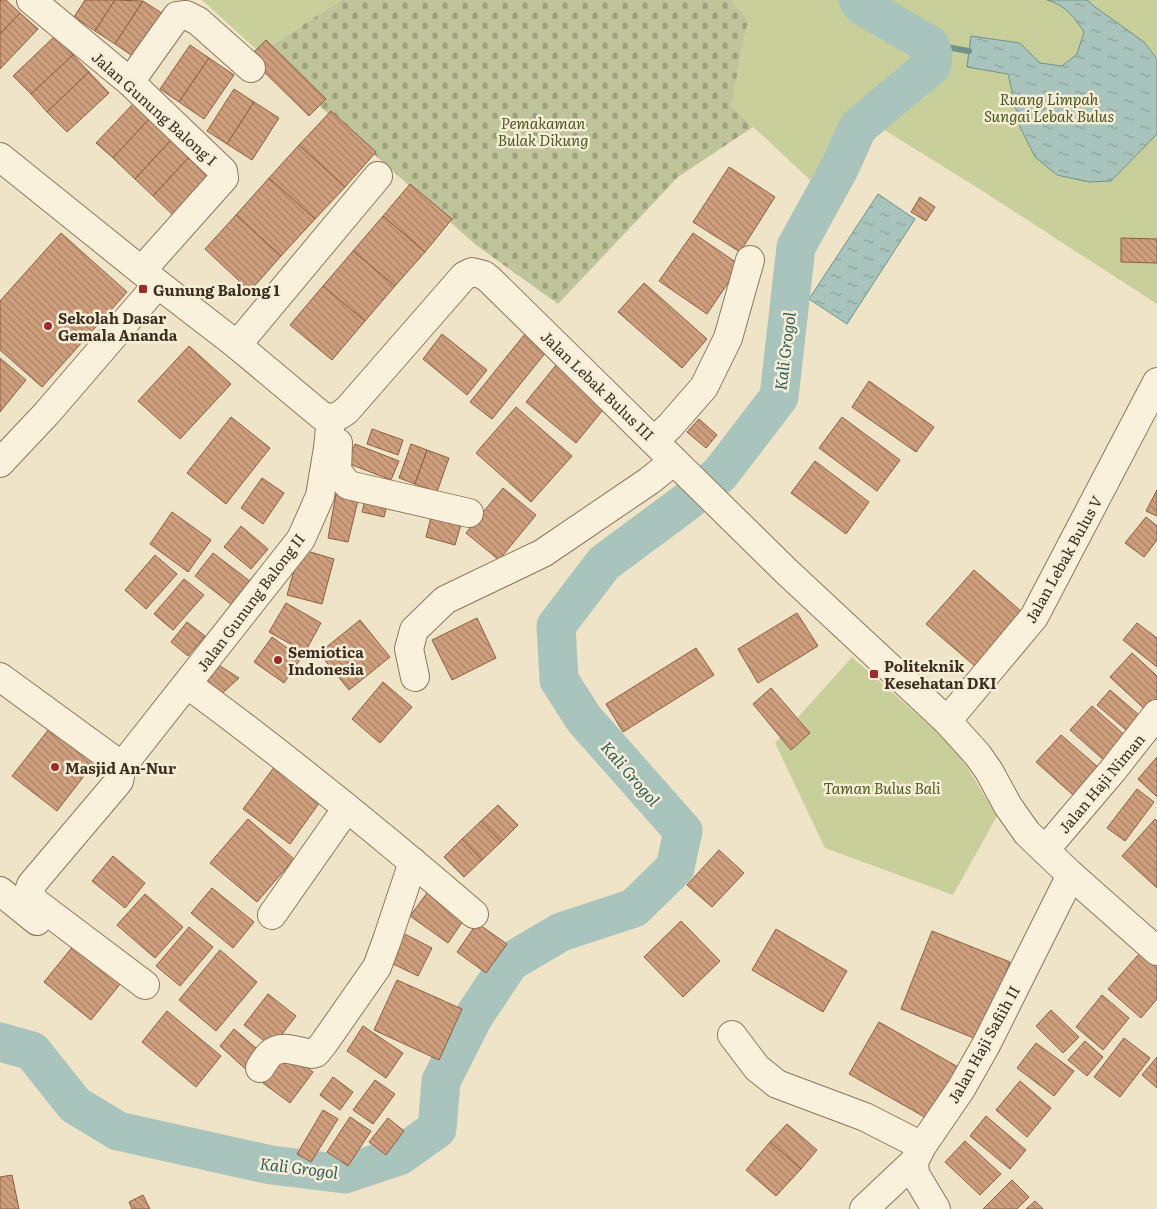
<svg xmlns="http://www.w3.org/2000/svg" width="1157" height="1209" viewBox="0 0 1157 1209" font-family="Literata,serif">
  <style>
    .green { fill: #c9cf9b }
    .cemetery { fill: url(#cemetery-stones) }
    .water { fill: url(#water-ripples); stroke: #6f938a }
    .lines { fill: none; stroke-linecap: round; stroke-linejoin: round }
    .stream { stroke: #6f938a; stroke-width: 6 }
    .river { stroke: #a9c4bc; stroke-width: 39 }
    .building { fill: url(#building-back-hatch); stroke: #8d5f41 }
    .minor-casing { stroke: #8d765c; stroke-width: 30 }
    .minor { stroke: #faf1dc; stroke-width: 28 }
    .poi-dot { fill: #9e2a2b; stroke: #f7eed8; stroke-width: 2 }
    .labels { text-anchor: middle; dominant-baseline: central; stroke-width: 5; stroke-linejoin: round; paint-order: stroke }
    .park-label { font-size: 15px; font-style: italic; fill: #4d5a26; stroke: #f7eed8 }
    .street-label { font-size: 15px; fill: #3d2e20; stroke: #f7eed8 }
    .poi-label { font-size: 15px; font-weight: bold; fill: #3d2e20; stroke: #f7eed8; text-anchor: start }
    .water-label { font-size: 16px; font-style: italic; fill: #2f5d5a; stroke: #f7eed8 }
  </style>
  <defs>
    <pattern id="cemetery-stones" width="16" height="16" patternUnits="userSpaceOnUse" patternTransform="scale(1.25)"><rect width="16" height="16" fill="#bfc49a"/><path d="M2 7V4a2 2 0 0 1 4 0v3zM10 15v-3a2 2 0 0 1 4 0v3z" fill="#9ca07d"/></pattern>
    <pattern id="water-ripples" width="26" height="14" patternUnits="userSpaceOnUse" patternTransform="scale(1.25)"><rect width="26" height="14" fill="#a9c4bc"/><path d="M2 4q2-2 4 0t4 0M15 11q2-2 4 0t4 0" fill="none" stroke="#8ba098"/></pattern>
    <pattern id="building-back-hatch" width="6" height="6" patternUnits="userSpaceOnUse" patternTransform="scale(1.25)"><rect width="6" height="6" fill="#cf9f7d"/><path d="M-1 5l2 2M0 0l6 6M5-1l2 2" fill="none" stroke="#a98266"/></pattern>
  </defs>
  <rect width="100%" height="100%" fill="#f0e4c8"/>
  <g class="green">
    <polygon points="202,0 341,0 260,53"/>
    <polygon points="731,0 1157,0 1157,304 981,190 857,113 810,180 731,106 748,19"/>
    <polygon points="852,657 955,748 997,816 953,895 825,848 775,743"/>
  </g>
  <polygon class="cemetery" points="341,0 731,0 748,19 731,106 753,127 678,177 558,304 476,245 260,53"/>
  <g class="water">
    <path d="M1047,0H1087L1095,7L1144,42L1157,59V134L1111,181L1089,182L1057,175L1035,157L1020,127L1008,74L967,67L971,36L1020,43L1040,63L1062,66L1077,54L1084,32C1074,17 1065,5 1047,0Z"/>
    <polygon points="878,194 915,219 847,324 809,299"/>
  </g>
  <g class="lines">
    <polyline class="stream" points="929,44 969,51"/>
    <polyline class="river" points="0,1042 32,1051 75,1105 118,1131 271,1165 345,1174 399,1156 437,1129 441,1081 474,1016 510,962 561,932 634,908 675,868 683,831 584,719 559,680 556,626 604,563 685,503 720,474 779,397 796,247 840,167 858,127 932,65 933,54 929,44 897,26 863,6 858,0"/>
  </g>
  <g class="building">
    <polygon points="0,0 6,0 20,13 0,34"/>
    <polygon points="85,0 115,0 95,31 74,17"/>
    <polygon points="115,0 143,1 115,44 95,31"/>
    <polygon points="143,1 168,17 140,61 115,44"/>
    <polygon points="20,13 38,29 0,69 0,34"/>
    <polygon points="55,36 73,55 31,94 13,76"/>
    <polygon points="266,40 326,99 309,116 249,57"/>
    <polygon points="190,45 209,58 179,102 160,89"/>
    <polygon points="73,55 89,72 47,112 31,94"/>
    <polygon points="209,58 234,75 204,119 179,102"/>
    <polygon points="89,72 109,93 67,132 47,112"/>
    <polygon points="234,89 254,102 227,144 207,131"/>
    <polygon points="254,102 279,118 252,160 227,144"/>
    <polygon points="134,103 150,118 113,158 96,143"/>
    <polygon points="331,111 376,152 345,187 299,145"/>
    <polygon points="150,118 172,139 135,179 113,158"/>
    <polygon points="172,139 190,156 153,196 135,179"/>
    <polygon points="299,145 345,187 315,219 269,178"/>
    <polygon points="190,156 214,179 176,218 153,196"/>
    <polygon points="729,167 775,197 740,252 693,222"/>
    <polygon points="269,178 315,219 281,256 236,215"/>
    <polygon points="410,184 452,219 425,252 383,216"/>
    <polygon points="920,197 935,207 926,221 911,212"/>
    <polygon points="236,215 281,256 250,291 205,249"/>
    <polygon points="383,216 425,252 395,286 353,251"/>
    <polygon points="61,233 127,292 42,387 0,350 0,301"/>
    <polygon points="693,233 740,265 707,314 659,281"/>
    <polygon points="1121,238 1157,239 1157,263 1121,262"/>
    <polygon points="353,251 395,286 365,321 323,286"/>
    <polygon points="644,283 707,339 682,368 618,312"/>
    <polygon points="323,286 365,321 332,360 290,325"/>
    <polygon points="529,329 551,346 492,419 470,402"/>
    <polygon points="442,334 487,370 467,395 423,359"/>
    <polygon points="189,346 231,384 180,439 138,401"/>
    <polygon points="0,358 26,380 0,412"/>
    <polygon points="561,359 611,400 576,443 526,402"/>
    <polygon points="869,381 934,427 916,452 852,407"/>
    <polygon points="516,407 572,456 531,502 476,453"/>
    <polygon points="231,417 270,448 226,504 187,473"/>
    <polygon points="842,417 900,460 877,491 819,448"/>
    <polygon points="699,419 717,435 706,448 687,432"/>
    <polygon points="372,429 403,440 398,455 367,444"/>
    <polygon points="355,444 399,461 391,480 347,463"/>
    <polygon points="411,444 427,450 415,484 399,478"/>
    <polygon points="427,450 449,458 437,492 415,484"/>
    <polygon points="815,461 869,502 846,534 791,493"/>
    <polygon points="262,478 284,493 263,524 241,508"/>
    <polygon points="338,483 360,492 348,542 328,538"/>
    <polygon points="503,488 536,515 499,560 466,533"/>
    <polygon points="1157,490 1157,516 1146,511"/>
    <polygon points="367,492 389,497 384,517 362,512"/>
    <polygon points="172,512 211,540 188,572 150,544"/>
    <polygon points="432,513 462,521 455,545 426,537"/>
    <polygon points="1146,517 1157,526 1157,540 1144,557 1125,543"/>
    <polygon points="241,526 268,549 251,569 224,547"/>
    <polygon points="300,549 334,559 322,604 287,595"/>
    <polygon points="213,553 259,588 241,612 195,576"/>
    <polygon points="155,555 177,574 146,609 125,590"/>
    <polygon points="974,570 1023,613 976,667 926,624"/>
    <polygon points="184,579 204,595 173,630 154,614"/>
    <polygon points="286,603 321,623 305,652 269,632"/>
    <polygon points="797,613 818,646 758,683 738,649"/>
    <polygon points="477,618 496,658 452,680 432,640"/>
    <polygon points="360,620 390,657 349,690 319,653"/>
    <polygon points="187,622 205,636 188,656 171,642"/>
    <polygon points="1137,623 1157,638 1157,667 1123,640"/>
    <polygon points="272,637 301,658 284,683 254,662"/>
    <polygon points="696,648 714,675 623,732 606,704"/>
    <polygon points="1132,653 1157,676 1157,708 1151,715 1110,677"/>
    <polygon points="217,664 239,678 218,697 200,682"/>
    <polygon points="383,682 412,707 380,743 352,719"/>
    <polygon points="771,688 810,733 791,750 753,704"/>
    <polygon points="1110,690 1139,715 1126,730 1097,705"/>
    <polygon points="1092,706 1128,738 1106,762 1070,730"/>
    <polygon points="53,724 97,759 57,811 12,776"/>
    <polygon points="1061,735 1106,774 1081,802 1036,762"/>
    <polygon points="1157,757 1157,797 1138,779"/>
    <polygon points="275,766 322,799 290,844 243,809"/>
    <polygon points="1137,789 1154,802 1125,841 1107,828"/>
    <polygon points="498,805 518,825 501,842 481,821"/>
    <polygon points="248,819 294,859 257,902 210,863"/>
    <polygon points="1155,819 1157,821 1157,888 1122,856"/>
    <polygon points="481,821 501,842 482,860 462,839"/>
    <polygon points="462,839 482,860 464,877 444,857"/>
    <polygon points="719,850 744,873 712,907 687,885"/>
    <polygon points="113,856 145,883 125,908 92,881"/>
    <polygon points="212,888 254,922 233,948 191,913"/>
    <polygon points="430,889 467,915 448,943 410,916"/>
    <polygon points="145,894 183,927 155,958 117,925"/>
    <polygon points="681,921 720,961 683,997 644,957"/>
    <polygon points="477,923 507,944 486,973 457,952"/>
    <polygon points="189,927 213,947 180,986 156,966"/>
    <polygon points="776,929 847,971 823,1012 752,970"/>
    <polygon points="399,931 432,948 418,976 385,960"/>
    <polygon points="932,931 1010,962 979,1040 901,1009"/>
    <polygon points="74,945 121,983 91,1020 44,982"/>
    <polygon points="1147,945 1157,954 1157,999 1141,1018 1108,989"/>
    <polygon points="220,950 257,982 216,1031 179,1000"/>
    <polygon points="397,980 462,1009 439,1060 374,1030"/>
    <polygon points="268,994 296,1016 272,1047 244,1025"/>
    <polygon points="1102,995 1129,1018 1103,1050 1076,1027"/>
    <polygon points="1051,1010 1079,1037 1063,1053 1036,1026"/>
    <polygon points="167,1011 221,1056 196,1087 142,1042"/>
    <polygon points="879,1022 958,1067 928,1119 849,1074"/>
    <polygon points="363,1026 403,1053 386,1078 347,1051"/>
    <polygon points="234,1029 264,1055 249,1072 220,1046"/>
    <polygon points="1124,1038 1150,1058 1120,1097 1094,1077"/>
    <polygon points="1085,1041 1103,1057 1087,1076 1068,1060"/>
    <polygon points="1036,1043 1074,1071 1054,1096 1017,1068"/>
    <polygon points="286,1052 313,1072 290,1103 263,1083"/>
    <polygon points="1157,1057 1157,1088 1142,1075"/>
    <polygon points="333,1077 353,1092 340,1110 320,1095"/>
    <polygon points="375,1080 395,1094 373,1124 353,1110"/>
    <polygon points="1020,1081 1051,1108 1027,1137 996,1110"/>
    <polygon points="323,1110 338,1119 311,1162 297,1154"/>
    <polygon points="986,1116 1026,1150 1010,1169 970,1136"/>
    <polygon points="350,1117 371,1131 348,1166 327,1152"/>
    <polygon points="388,1118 404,1131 386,1155 369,1142"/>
    <polygon points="787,1124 817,1150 801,1169 770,1142"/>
    <polygon points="965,1141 1001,1174 980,1195 945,1162"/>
    <polygon points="770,1142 801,1169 776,1196 746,1170"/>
    <polygon points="12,1175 19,1209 0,1209 0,1177"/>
    <polygon points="1012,1180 1029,1197 1017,1209 983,1209"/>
    <polygon points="143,1195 150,1209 132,1209 129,1202"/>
    <polygon points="1035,1201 1043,1209 1026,1209"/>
  </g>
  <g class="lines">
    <g class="minor-casing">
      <g id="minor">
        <polyline points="31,0 130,82 223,171 224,178 142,270"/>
        <polyline points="130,82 177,16 186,15 198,21 251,68"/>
        <path d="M0,157L158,284L237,345L322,416C334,419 337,418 347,410L464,276L472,272L484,275L490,280L786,571L947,721L977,754L989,771L1008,806L1027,833L1071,875L1157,951"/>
        <polyline points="237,345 378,176"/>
        <polyline points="654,441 670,426 704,387 728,338 750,260"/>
        <polyline points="338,443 337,471 348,485 469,513"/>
        <polyline points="0,463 47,413 158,284"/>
        <polyline points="0,677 122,766"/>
        <polyline points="415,677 409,649 414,630 445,600 543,553 649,481 674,461"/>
        <path d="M187,684C286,757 381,834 474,914"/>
        <polyline points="947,721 1034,617 1157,382"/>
        <polyline points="1045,850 1113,770 1157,714"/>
        <polyline points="0,891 37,921"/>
        <polyline points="272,915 347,808"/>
        <polyline points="145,985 35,902 29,891 31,885 119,781 122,766 301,539 320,496 328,448 331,418"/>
        <polyline points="732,1035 757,1068 777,1084 865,1117 922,1146"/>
        <path d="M260,1068C263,1063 266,1058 270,1054C282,1043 298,1052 312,1054L316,1053L324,1043L377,967L387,940L413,862"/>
        <polyline points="864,1209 914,1162"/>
        <polyline points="936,1209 915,1174 914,1162 922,1146 961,1089 986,1045 1071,875"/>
      </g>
    </g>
    <use href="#minor" class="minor"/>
  </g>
  <g class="poi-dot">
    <rect x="138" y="284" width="10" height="10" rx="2.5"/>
    <circle cx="48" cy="326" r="5"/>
    <circle cx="278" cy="660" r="5"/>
    <rect x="869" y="669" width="10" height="10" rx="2.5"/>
    <circle cx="55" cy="767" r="5"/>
  </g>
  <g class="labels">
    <g class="park-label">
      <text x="1049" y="98">Ruang Limpah<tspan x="1049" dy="17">Sungai Lebak Bulus</tspan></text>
      <text x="543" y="122">Pemakaman<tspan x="543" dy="17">Bulak Dikung</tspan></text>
      <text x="882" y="787">Taman Bulus Bali</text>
    </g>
    <g class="street-label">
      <text transform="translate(155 108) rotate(42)">Jalan Gunung Balong I</text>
      <text transform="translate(598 385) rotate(44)">Jalan Lebak Bulus III</text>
      <text transform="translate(1063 559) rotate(-61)">Jalan Lebak Bulus V</text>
      <text transform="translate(250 602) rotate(-53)">Jalan Gunung Balong II</text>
      <text transform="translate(1101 783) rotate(-50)">Jalan Haji Niman</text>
      <text transform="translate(983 1044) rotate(-61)">Jalan Haji Safiih II</text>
    </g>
    <g class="poi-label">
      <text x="153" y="289">Gunung Balong 1</text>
      <text x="58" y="317">Sekolah Dasar<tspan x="58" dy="17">Gemala Ananda</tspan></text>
      <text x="288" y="651">Semiotica<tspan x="288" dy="17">Indonesia</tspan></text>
      <text x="884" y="665">Politeknik<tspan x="884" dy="17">Kesehatan DKI</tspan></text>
      <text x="65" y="767">Masjid An-Nur</text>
    </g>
    <g class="water-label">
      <text transform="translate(784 351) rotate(-83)">Kali Grogol</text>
      <text transform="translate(631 773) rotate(49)">Kali Grogol</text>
      <text transform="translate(299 1167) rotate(7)">Kali Grogol</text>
    </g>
  </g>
</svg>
